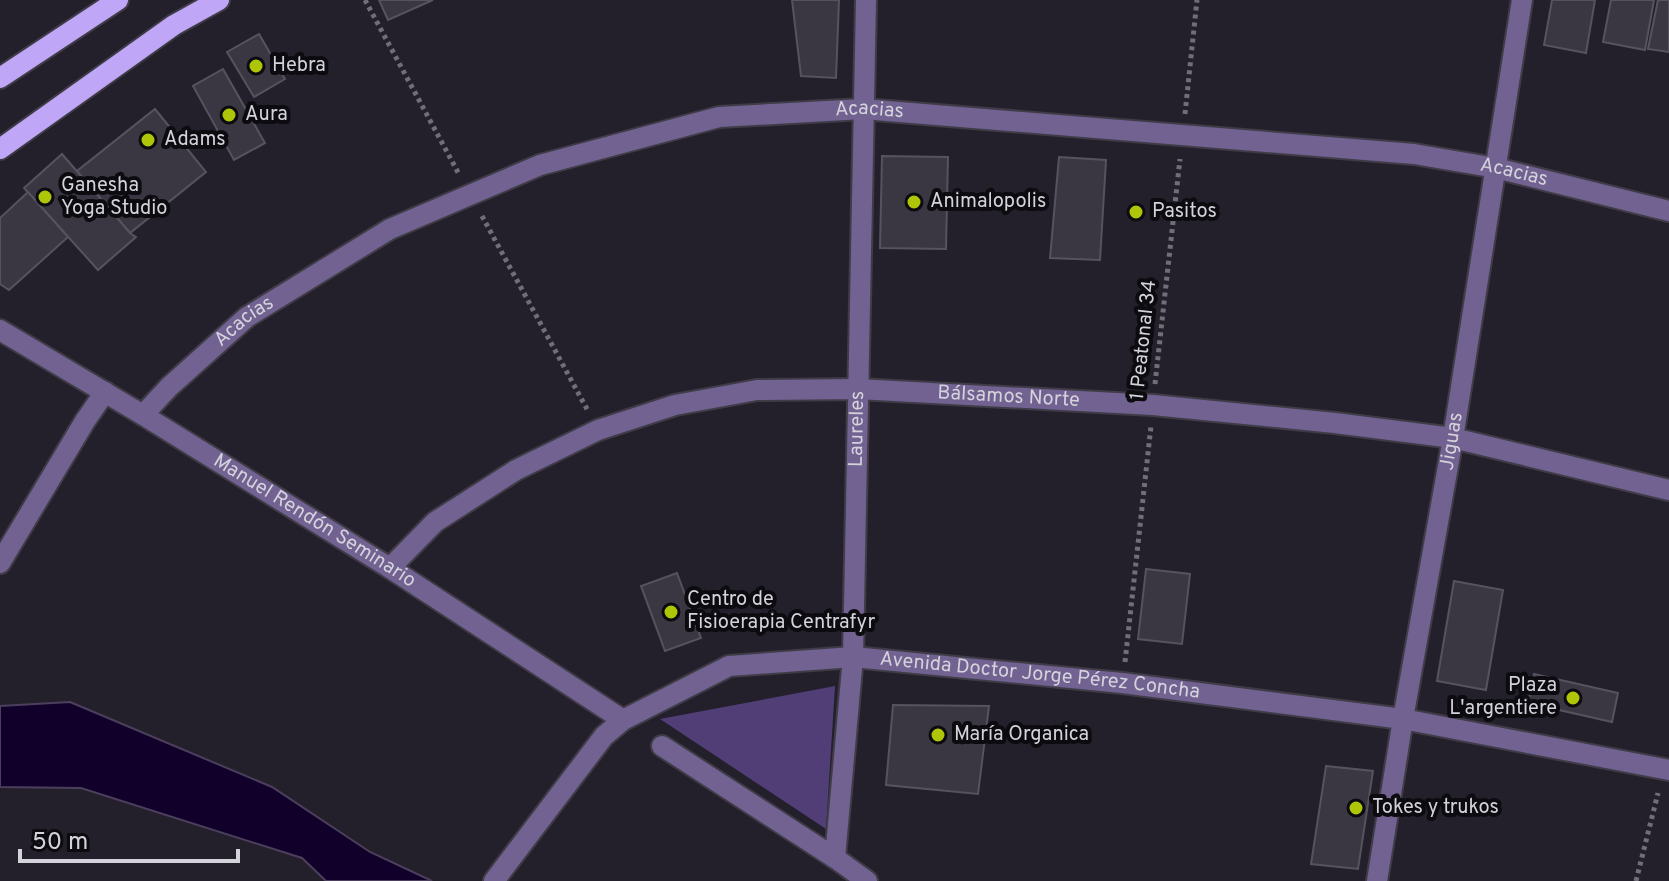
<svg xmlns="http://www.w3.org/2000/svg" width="1669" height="881" viewBox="0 0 1669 881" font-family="Overpass,sans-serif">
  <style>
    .green { fill: #513e76 }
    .water { fill: #110029; stroke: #4c3f5e; stroke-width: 2 }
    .building { fill: #3a3743; stroke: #56535f; stroke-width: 2 }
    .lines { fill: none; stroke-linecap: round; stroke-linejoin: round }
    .minor-casing { stroke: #3f3c47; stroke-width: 24 }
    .major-casing { stroke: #3f3c47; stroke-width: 24 }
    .path { stroke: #716e78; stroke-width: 5; stroke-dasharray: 4 4; stroke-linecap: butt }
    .minor { stroke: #716292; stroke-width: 20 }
    .major { stroke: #bfa6f6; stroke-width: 20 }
    .poi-dot { fill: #afc507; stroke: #0c0b0f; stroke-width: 3 }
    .labels { text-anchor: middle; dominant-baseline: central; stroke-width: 8; stroke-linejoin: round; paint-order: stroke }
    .poi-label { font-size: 20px; fill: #d4d2da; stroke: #0c0b0f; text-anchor: start }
    .street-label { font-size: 20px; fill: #d4d2da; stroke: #0c0b0f }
  </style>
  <rect width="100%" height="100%" fill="#23202b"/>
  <polygon class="green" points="835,686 826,829 660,719"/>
  <polygon class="water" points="70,702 272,787 370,852 432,881 326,881 302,858 81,788 0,787 0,706"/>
  <g class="building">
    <polygon points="379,0 433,0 388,20"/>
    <polygon points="792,0 839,0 836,78 801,76"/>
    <polygon points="1552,0 1595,0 1586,53 1544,45"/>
    <polygon points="1611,0 1654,0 1645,50 1603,42"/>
    <polygon points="1658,0 1669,0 1669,52 1648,49"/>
    <polygon points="259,34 285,79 254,97 227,52"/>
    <polygon points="223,69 265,143 234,160 193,86"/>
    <polygon points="155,109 206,172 130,233 77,171"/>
    <polygon points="62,154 130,233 136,237 98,270 24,188"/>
    <polygon points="882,156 948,157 946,249 880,248"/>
    <polygon points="1059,157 1106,160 1100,260 1050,258"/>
    <polygon points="28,192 68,237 9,290 0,284 0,218"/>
    <polygon points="1146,569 1190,574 1182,644 1138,639"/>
    <polygon points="677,573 701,638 665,651 641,586"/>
    <polygon points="1454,581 1503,590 1486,690 1437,681"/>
    <polygon points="1534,674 1618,693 1612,722 1528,703"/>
    <polygon points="893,705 989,706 978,794 886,785"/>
    <polygon points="1326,766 1373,771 1358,869 1311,864"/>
  </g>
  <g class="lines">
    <g class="minor-casing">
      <g id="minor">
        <path id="s1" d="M0,330L143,415L390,568L623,720"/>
        <path id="s2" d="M143,415L169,387L247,317L390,229L540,165L719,117L863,109L1414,154L1496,168L1669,211"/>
        <polyline points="0,563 85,421 105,392"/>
        <path id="s3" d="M390,568L435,522L516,470L598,430L675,405L757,390L858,389L1153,405L1335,423L1453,438L1669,490"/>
        <polyline points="662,746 835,858 867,881"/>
        <path id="s4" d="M835,858L853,657L866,0"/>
        <path id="s5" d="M494,881L604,736L623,720L729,666L853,657L1122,683L1403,719L1669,770"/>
        <path id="s6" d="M1377,881L1403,719L1453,438L1522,0"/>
      </g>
    </g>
    <g class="major-casing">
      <g id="major">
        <polyline points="0,78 118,0"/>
        <polyline points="0,149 174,25 219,0"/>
      </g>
    </g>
    <g class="path">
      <polyline points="365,0 460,176"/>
      <polyline points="1185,114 1197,0"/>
      <polyline points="482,216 588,411"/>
      <polyline points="1155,384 1180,159"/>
      <polyline points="1125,662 1151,426"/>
      <polyline points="1636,881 1658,793"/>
    </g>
    <use href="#minor" class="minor"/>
    <use href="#major" class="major"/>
  </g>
  <g class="poi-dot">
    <circle cx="256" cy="66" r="8"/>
    <circle cx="229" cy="115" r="8"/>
    <circle cx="148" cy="140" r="8"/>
    <circle cx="45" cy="197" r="8"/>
    <circle cx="914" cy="202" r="8"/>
    <circle cx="1136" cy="212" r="8"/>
    <circle cx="671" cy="612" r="8"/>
    <circle cx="1573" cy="698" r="8"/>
    <circle cx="938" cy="735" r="8"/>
    <circle cx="1356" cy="808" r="8"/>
  </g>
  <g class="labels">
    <g class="poi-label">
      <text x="272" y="66">Hebra</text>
      <text x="245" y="115">Aura</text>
      <text x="164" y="140">Adams</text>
      <text x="61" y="186">Ganesha<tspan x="61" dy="23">Yoga Studio</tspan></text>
      <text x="930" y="202">Animalopolis</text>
      <text x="1152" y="212">Pasitos</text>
      <text x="687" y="600">Centro de<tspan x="687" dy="23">Fisioerapia Centrafyr</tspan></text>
      <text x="1557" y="686" text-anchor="end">Plaza<tspan x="1557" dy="23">L'argentiere</tspan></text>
      <text x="954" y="735">María Organica</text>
      <text x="1372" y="808">Tokes y trukos</text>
    </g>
    <g class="street-label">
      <text stroke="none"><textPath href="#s2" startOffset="810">Acacias</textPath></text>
      <text stroke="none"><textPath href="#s2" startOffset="1458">Acacias</textPath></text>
      <text stroke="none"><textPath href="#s2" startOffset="138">Acacias</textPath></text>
      <text transform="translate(1144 340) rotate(-84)">1 Peatonal 34</text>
      <text stroke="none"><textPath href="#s3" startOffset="668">Bálsamos Norte</textPath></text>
      <text stroke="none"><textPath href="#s4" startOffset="430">Laureles</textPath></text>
      <text stroke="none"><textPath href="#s6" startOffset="446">Jiguas</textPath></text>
      <text stroke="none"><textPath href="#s1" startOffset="368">Manuel Rendón Seminario</textPath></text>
      <text stroke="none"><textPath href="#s5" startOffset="638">Avenida Doctor Jorge Pérez Concha</textPath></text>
    </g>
  </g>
  <path d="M20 849v12h218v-12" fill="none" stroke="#d4d2da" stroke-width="4"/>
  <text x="32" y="849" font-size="24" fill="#d4d2da" stroke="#0c0b0f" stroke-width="6" paint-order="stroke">50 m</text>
</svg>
